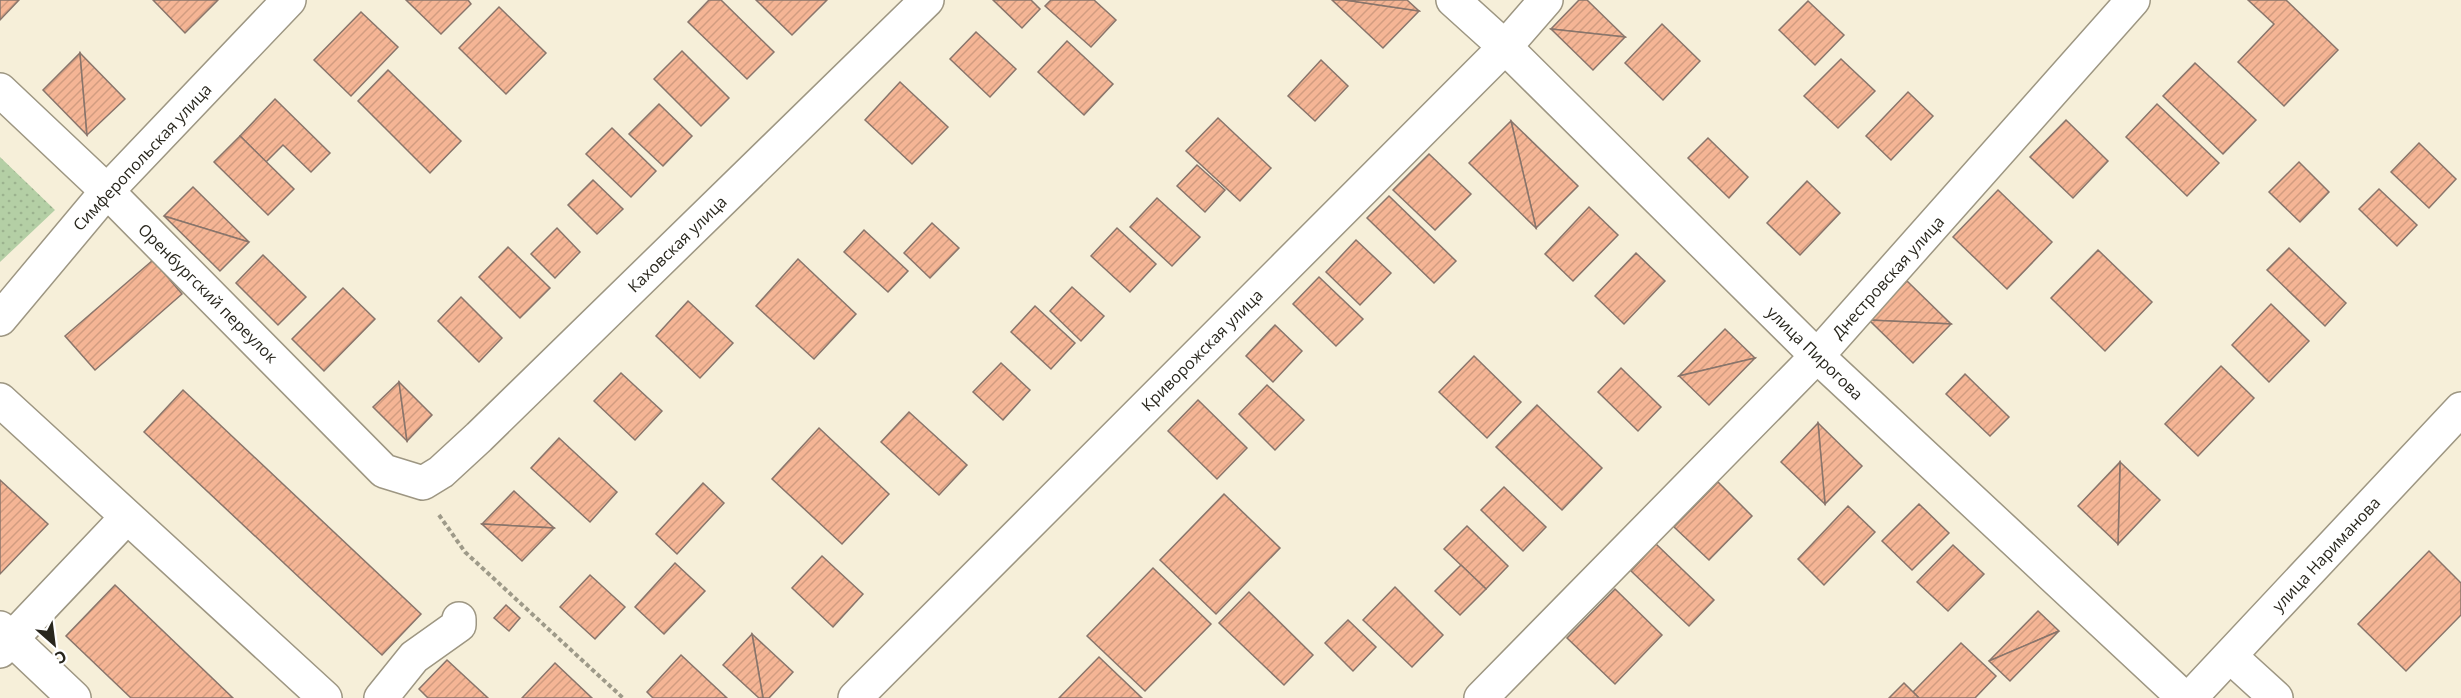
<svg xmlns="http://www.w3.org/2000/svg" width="2461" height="698" viewBox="0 0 2461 698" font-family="'Open Sans',sans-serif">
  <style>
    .grass { fill: url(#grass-dots) }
    .building { fill: url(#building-hatch); stroke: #89756b; stroke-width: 1.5 }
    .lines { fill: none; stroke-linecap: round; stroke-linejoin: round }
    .minor-casing { stroke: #9d9682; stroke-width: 36 }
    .path { stroke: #9e9a89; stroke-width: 4; stroke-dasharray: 4.5 3; stroke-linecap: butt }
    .minor { stroke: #fff; stroke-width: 33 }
    .labels { text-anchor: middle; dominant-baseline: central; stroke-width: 4.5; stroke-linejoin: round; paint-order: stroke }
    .street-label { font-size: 16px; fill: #28261d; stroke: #fff }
  </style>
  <defs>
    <pattern id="grass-dots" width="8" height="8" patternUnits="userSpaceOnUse" patternTransform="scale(1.5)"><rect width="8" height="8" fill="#b4cfa5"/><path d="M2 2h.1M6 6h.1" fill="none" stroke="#9bb28e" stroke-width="1.8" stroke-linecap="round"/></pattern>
    <pattern id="building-hatch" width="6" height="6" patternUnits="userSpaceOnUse" patternTransform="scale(1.5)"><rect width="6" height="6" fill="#f5b595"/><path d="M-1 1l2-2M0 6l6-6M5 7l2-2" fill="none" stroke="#d29c80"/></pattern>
  </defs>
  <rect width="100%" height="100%" fill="#f6efd9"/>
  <polygon class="grass" points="0,157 55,210 0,262"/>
  <g class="building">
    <polygon points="0,0 19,0 0,20"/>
    <polygon points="153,0 218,0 185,33"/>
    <polygon points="406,0 468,0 471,4 441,34"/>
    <polygon points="709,0 721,0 774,52 747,79 688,22"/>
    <polygon points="756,0 827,0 792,35"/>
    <polygon points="993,0 1031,0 1040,9 1022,28"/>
    <polygon points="1051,0 1094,0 1116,20 1091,47 1045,6"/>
    <polygon points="1332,0 1345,0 1419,11 1383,48"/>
    <polygon points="1345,0 1407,0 1419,11"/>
    <polygon points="1579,0 1587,0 1625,37 1551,29"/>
    <polygon points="2248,0 2286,0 2338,50 2284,106 2238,62 2274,24"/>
    <polygon points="1808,1 1844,35 1815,65 1779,30"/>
    <polygon points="499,7 546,53 506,94 459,48"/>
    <polygon points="361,12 398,47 351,96 314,60"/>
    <polygon points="1662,24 1700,61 1663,100 1625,63"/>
    <polygon points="1551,29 1625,37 1593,70"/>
    <polygon points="976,32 1016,69 990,97 950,59"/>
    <polygon points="1067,41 1113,84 1084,115 1038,72"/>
    <polygon points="682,51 729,98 701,126 654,79"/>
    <polygon points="80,53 87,135 43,90"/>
    <polygon points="80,53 125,99 87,135"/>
    <polygon points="1841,59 1875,91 1838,128 1804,96"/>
    <polygon points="1321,60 1348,86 1315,121 1288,96"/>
    <polygon points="2195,63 2256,120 2223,154 2163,96"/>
    <polygon points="388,70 461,141 430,173 358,101"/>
    <polygon points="900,82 948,127 912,164 865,120"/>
    <polygon points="1908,92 1933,116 1891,160 1866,136"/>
    <polygon points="275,99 330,153 311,172 283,145 266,162 240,136"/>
    <polygon points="659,104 692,136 663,166 629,134"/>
    <polygon points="2157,104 2219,163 2187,196 2126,137"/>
    <polygon points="1218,118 1271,168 1240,201 1186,151"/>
    <polygon points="2066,120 2108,161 2073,198 2030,157"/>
    <polygon points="1511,121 1578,186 1536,228"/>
    <polygon points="1511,121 1536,228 1469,163"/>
    <polygon points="612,128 656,171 631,197 586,154"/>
    <polygon points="240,136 294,189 268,215 214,162"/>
    <polygon points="1708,138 1748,177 1729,198 1688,158"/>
    <polygon points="2419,143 2456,179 2429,208 2391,172"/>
    <polygon points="1429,154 1471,194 1435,230 1393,190"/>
    <polygon points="2299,162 2329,192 2300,222 2269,192"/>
    <polygon points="1197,165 1225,190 1205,212 1177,186"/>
    <polygon points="593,180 623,209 597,234 568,205"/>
    <polygon points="1807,181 1840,213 1800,255 1767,223"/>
    <polygon points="193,187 249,242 164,216"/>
    <polygon points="2379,189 2417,225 2397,246 2359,209"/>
    <polygon points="1998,190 2052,242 2007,289 1953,237"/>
    <polygon points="1389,196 1456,261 1434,283 1367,218"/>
    <polygon points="1157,198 1200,237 1172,266 1130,227"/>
    <polygon points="1589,207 1618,235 1573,281 1545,254"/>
    <polygon points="164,216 249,242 220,271"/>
    <polygon points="932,223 959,248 930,278 904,253"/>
    <polygon points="557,228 580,252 555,278 531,254"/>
    <polygon points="1117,228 1156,264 1130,292 1091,256"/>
    <polygon points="864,230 908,271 888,292 844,252"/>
    <polygon points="1356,240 1391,273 1360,305 1326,272"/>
    <polygon points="508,247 550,288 520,318 479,277"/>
    <polygon points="2289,248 2346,303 2325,326 2267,270"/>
    <polygon points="2098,250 2152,302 2105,351 2051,298"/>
    <polygon points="1636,253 1665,281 1624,324 1595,296"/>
    <polygon points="263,255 306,297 278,325 236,283"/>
    <polygon points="798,259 856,314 814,359 756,306"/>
    <polygon points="153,260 182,294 95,370 65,336"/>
    <polygon points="1319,277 1363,319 1336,346 1293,304"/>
    <polygon points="1907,281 1951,324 1869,320"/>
    <polygon points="1072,287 1104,316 1081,341 1050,311"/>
    <polygon points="343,288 375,319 324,371 292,339"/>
    <polygon points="461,297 502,338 479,362 438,321"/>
    <polygon points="688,301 733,343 700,378 656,336"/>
    <polygon points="2271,304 2309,341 2269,382 2232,345"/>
    <polygon points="1035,306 1075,343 1051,369 1011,332"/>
    <polygon points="1869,320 1951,324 1913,363"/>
    <polygon points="1275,325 1302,351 1273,382 1246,356"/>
    <polygon points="1725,329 1755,358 1679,376"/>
    <polygon points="1474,356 1521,402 1487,438 1439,392"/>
    <polygon points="1755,358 1709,405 1679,376"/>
    <polygon points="1001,363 1030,390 1003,420 973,392"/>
    <polygon points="2221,366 2254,398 2198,456 2165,424"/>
    <polygon points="1621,368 1661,407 1638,431 1598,392"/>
    <polygon points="621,373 662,411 635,440 594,401"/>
    <polygon points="1965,374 2009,417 1990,436 1946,394"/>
    <polygon points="399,382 407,441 373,407"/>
    <polygon points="399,382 432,415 407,441"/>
    <polygon points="1267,385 1304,420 1275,450 1239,414"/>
    <polygon points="183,390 421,614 382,655 144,432"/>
    <polygon points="1198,400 1247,448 1217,479 1168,431"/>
    <polygon points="1537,405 1602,468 1562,510 1496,447"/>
    <polygon points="909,412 967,465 939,495 881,442"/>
    <polygon points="1818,423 1862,466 1825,504"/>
    <polygon points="1818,423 1825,504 1781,462"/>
    <polygon points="819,428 889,494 842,544 772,479"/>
    <polygon points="559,438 617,492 590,522 531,468"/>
    <polygon points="2120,462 2160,500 2118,544"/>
    <polygon points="2120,462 2118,544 2078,506"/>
    <polygon points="0,480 48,524 0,574"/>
    <polygon points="1718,482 1752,516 1709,560 1674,527"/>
    <polygon points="703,483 724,503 677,554 656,534"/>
    <polygon points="1504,487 1546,527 1523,551 1481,510"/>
    <polygon points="514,491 554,528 482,524"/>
    <polygon points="1224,494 1280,548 1216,614 1160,560"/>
    <polygon points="1919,504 1949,533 1912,570 1882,541"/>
    <polygon points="1848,506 1875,532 1824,585 1798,559"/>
    <polygon points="482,524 554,528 522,561"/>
    <polygon points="1467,526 1508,566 1486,589 1444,549"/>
    <polygon points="1656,544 1714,600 1689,626 1631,571"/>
    <polygon points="1953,545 1984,574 1948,611 1917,582"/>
    <polygon points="2429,551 2461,583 2461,615 2406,671 2358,624"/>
    <polygon points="822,556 863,594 833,627 792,588"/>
    <polygon points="675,563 705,591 664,634 635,607"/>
    <polygon points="1461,565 1486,589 1460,615 1435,591"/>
    <polygon points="1153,568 1211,624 1145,691 1087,636"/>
    <polygon points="590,575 625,607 595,639 560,607"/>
    <polygon points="115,585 233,698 131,698 66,636"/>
    <polygon points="1395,587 1443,635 1412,667 1363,620"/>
    <polygon points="1615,589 1662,635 1615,684 1567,638"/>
    <polygon points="1249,592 1313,655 1284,685 1219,623"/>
    <polygon points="506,605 520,618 509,631 494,618"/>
    <polygon points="2038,611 2059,631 1989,661"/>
    <polygon points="1348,620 1376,647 1353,671 1325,643"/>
    <polygon points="2059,631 2010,681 1989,661"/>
    <polygon points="752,634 793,672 769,698 763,698"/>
    <polygon points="752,634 763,698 759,698 723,665"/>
    <polygon points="1961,643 1996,676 1975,698 1919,698 1913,692"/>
    <polygon points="681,655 727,698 653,698 647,692"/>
    <polygon points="1099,657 1142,698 1059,698"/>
    <polygon points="447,660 488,698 428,698 419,689"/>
    <polygon points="555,663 592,698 522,698"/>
    <polygon points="1904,683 1919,698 1889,698"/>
  </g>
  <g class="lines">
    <g class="minor-casing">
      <g id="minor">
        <polyline points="1453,0 1505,47 1817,356 2184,698"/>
        <polyline points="0,90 107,191 384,471 423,483 441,472 479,437 927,0"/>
        <polyline points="0,319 107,191 289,0"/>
        <polyline points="0,400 325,698"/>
        <polyline points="0,628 74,698"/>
        <polyline points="0,651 127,517"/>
        <polyline points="2231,657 2276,698"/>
        <polyline points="381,698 414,657 459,625 459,619"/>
        <polyline points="855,698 1505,47 1546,0"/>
        <polyline points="1481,698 1817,356 2133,0"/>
        <polyline points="2190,698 2461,409"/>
      </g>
    </g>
    <polyline class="path" points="439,515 465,552 623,698"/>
    <use href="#minor" class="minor"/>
  </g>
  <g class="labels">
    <g class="street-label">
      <text transform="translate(142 157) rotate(-47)">Симферопольская улица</text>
      <text transform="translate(677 244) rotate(-44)">Каховская улица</text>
      <text transform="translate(1888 277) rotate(-48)">Днестровская улица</text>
      <text transform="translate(208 293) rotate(45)">Оренбургский переулок</text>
      <text transform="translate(1202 350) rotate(-45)">Криворожская улица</text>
      <text transform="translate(1815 353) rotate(44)">улица Пирогова</text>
      <text transform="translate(2326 554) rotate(-47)">улица Нариманова</text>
    </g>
  </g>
  <g transform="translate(54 644) rotate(152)" stroke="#ffffff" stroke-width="4.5" paint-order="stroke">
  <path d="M0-4.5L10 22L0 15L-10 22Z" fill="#28261d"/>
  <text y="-9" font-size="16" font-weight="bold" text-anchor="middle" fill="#28261d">С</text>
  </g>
</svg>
